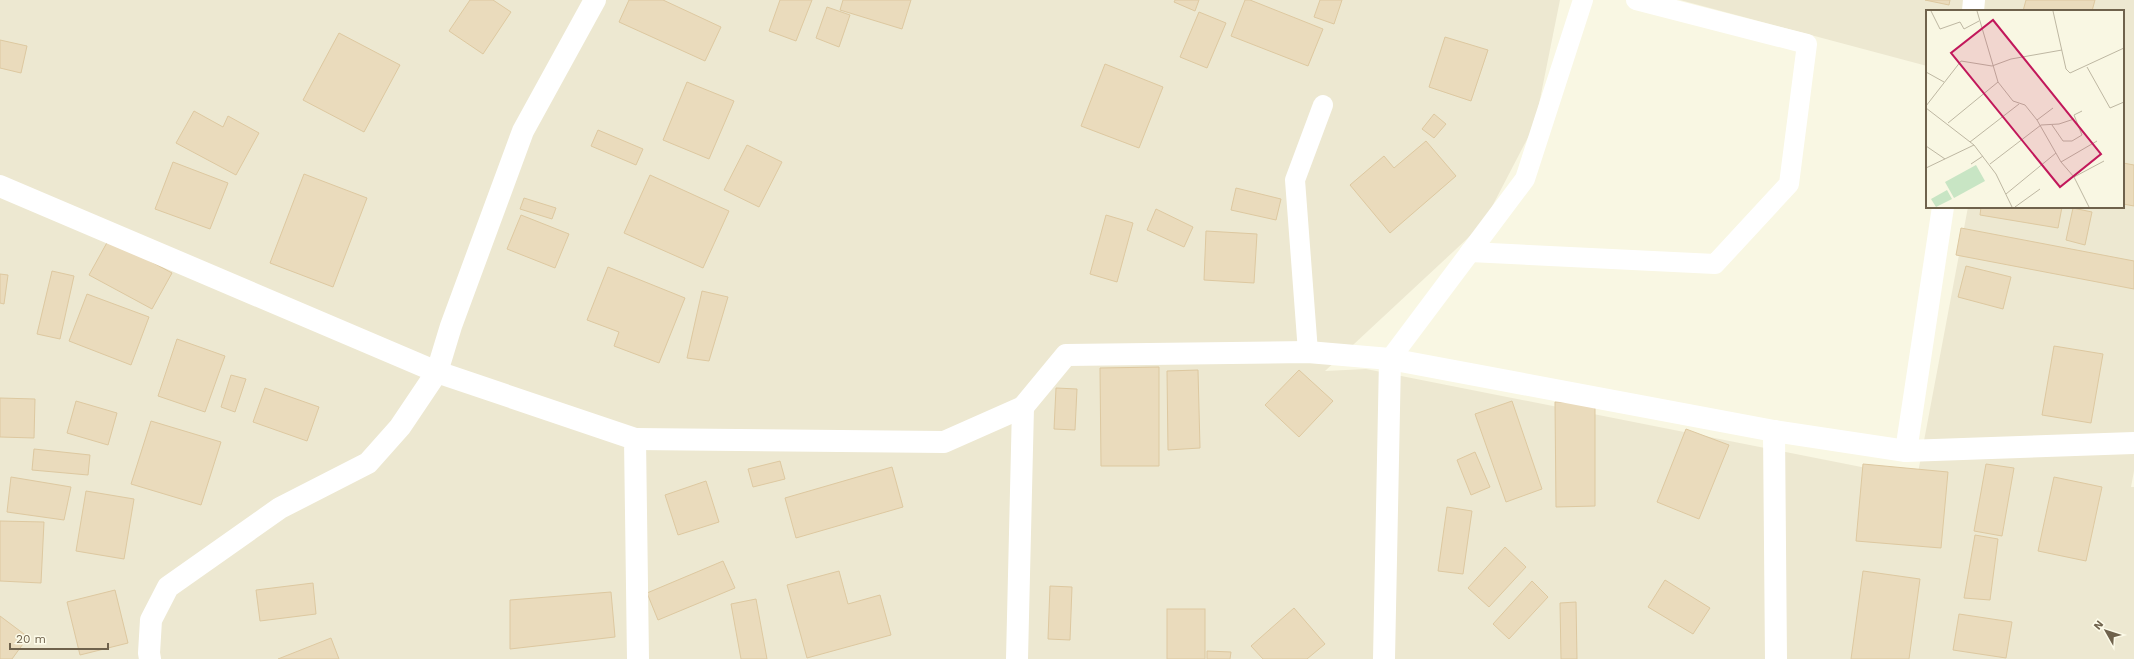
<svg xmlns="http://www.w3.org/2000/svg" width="2134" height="659" viewBox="0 0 2134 659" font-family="'Work Sans',sans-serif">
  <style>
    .residential { fill: #ede8d1 }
    .building { fill: #eadbbc; stroke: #ddc8a0 }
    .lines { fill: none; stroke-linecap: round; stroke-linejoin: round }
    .service { stroke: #fff; stroke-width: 20 }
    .minor { stroke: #fff; stroke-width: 22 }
    .inset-road { fill: none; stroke: #beb7a2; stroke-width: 1 }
    .view { fill: #c2185b; fill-opacity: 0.15; stroke: #c2185b; stroke-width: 2 }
    .inset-edge { fill: none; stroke: #6f624c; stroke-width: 2 }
  </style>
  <rect width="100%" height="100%" fill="#f9f7e3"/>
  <polygon class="residential" points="0,0 1560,0 1535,124 1483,224 1325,371 1366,369 1917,478 1968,207 2123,207 2123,11 1927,11 1927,66 1680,0 2134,0 2134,471 2131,487 2134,487 2134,659 0,659"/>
  <g class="building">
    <polygon points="470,0 493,0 511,12 483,54 449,31"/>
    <polygon points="629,0 663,0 721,27 705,61 619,22"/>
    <polygon points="780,0 812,0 796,41 769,31"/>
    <polygon points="843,0 911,0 902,29 840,10"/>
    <polygon points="1175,0 1199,0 1195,11 1174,2"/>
    <polygon points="1245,0 1250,0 1323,29 1308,66 1231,36"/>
    <polygon points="1320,0 1342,0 1334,24 1314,17"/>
    <polygon points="1925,0 1950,0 1949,5"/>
    <polygon points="2026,0 2095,0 2092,11 2023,11"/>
    <polygon points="827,7 850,15 839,47 816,38"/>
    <polygon points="1199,12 1226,23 1207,68 1180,57"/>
    <polygon points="339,33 400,65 364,132 303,100"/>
    <polygon points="1445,37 1488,50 1471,101 1429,87"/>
    <polygon points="0,40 27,46 21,73 0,68"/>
    <polygon points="1105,64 1163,87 1139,148 1081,126"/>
    <polygon points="687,82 734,101 709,159 663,140"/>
    <polygon points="194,111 223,127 228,116 259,133 236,175 176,143"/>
    <polygon points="1434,114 1446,124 1434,138 1422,129"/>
    <polygon points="598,130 643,149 636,165 591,146"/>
    <polygon points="1426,141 1456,176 1390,233 1350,185 1384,156 1394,168"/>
    <polygon points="747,145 782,162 759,207 724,190"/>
    <polygon points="173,162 228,183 210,229 155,209"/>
    <polygon points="2123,163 2134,165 2134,206 2123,204"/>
    <polygon points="304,174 367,198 333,287 270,263"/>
    <polygon points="650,175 729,211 703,268 624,233"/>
    <polygon points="1236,188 1281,199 1276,220 1231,210"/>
    <polygon points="524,198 556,208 552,219 520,209"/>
    <polygon points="1981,207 2062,207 2058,228 1980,215"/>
    <polygon points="2073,208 2092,212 2085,245 2066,240"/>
    <polygon points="1156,209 1193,227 1184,247 1147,230"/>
    <polygon points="521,215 569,234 555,268 507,249"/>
    <polygon points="1106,215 1133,223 1117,282 1090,274"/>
    <polygon points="1961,228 2134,261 2134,289 1956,255"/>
    <polygon points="1206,231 1257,234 1254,283 1204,280"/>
    <polygon points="109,239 172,273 152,309 89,275"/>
    <polygon points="1966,266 2011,277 2003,309 1958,297"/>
    <polygon points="608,267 685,298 659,363 614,346 619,332 587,320"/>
    <polygon points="52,271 74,276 60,339 37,334"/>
    <polygon points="0,274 8,275 4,304 0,303"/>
    <polygon points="702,291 728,297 709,361 687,358"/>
    <polygon points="87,294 149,317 131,365 69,341"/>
    <polygon points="177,339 225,356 205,412 158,396"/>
    <polygon points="2054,346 2103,354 2091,423 2042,415"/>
    <polygon points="1159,367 1159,466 1101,466 1100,368"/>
    <polygon points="1198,370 1200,448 1168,450 1167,371"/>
    <polygon points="1299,370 1333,401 1299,437 1265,405"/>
    <polygon points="231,375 246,379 235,412 221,407"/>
    <polygon points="265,388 319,407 307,441 253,422"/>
    <polygon points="1056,388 1077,389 1075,430 1054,429"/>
    <polygon points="0,398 35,399 34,438 0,437"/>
    <polygon points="76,401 117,413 108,445 67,433"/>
    <polygon points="1512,401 1542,489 1506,502 1475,414"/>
    <polygon points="1555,402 1595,402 1595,506 1556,507"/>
    <polygon points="151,421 221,442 201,505 131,484"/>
    <polygon points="1686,429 1729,445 1699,519 1657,502"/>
    <polygon points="34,449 90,455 88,475 32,470"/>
    <polygon points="1475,452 1490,487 1471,495 1457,460"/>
    <polygon points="780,461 785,479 753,487 748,469"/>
    <polygon points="1863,464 1948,472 1941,548 1856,541"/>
    <polygon points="1986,464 2014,468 2002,536 1974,531"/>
    <polygon points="892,467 903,507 796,538 785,498"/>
    <polygon points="11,477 71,487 64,520 7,512"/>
    <polygon points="2054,477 2102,487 2086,561 2038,551"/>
    <polygon points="706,481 719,522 678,535 665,495"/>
    <polygon points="86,491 134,499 124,559 76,551"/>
    <polygon points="1447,507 1472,511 1463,574 1438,571"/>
    <polygon points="0,521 44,522 41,583 0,581"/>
    <polygon points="1975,535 1998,539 1990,600 1964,598"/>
    <polygon points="1505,547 1526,567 1489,607 1468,588"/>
    <polygon points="723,561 735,588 658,620 647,593"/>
    <polygon points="839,571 848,604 880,595 891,635 807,658 787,585"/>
    <polygon points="1863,571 1920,579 1909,659 1851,659"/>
    <polygon points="1665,580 1710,608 1693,634 1648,607"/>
    <polygon points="1532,581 1548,597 1509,639 1493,624"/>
    <polygon points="313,583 316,614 260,621 256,590"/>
    <polygon points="1050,586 1072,587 1070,640 1048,639"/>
    <polygon points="115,590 128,643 80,655 67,602"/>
    <polygon points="611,592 615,637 510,649 510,600"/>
    <polygon points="756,599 767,659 741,659 731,604"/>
    <polygon points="1576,602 1577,659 1561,659 1560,603"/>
    <polygon points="1294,608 1325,644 1307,659 1263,659 1251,646"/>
    <rect x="1167" y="609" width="38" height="50"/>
    <polygon points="1959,614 2012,622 2006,658 1953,650"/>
    <polygon points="0,616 28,637 12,659 0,659"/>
    <polygon points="331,638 339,659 278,659"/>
    <polygon points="1207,651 1231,652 1230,659 1207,659"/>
  </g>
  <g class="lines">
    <g class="service">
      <polyline points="1470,252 1715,264 1789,184 1807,44 1636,0"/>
      <polyline points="1308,352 1295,180 1323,105"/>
      <polyline points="1390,359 1525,179 1583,0"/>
    </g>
    <g class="minor">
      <polyline points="1973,11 1974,0"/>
      <polyline points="0,186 437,372 635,439 638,659"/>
      <polyline points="1774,431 1776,659"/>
      <polyline points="635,439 944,442 1023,407 1066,355 1308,352 1390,359 1774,431 1906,451 2134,443"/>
      <polyline points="1906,451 1943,207"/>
      <polyline points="150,659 149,653 151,620 168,587 280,508 368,463 400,427 437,372 451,326 523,131 595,0"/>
      <polyline points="1017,659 1023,407"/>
      <polyline points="1384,659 1390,359"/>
    </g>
  </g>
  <g transform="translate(1926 10)">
    <rect width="198" height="198" fill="#f9f7e3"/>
    <path d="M50,155L59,171L28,188L19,172ZM21,180L26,189L10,197L5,189Z" fill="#c8e5c4"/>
    <path class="inset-road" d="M5,1L14,19L34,12L38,19L53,11M127,1L140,59L144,63L198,38M161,57L184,98L198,92M0,62L18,72M72,72L87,91L99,95L111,110L135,152L148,167L163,197M0,96L35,51L66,56L85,49L136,40M0,98L48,135L70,164L86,197M111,110L127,98M22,113L72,72L51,1M126,115L137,131H146L156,125L148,105L156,101M44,132L93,94M0,136L19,149M135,152L171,131M45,154L57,146M64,154L115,115L133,114L148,109M0,158L48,135M148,167L178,151M80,184L130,143M89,197L114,179"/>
    <path class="view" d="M67,10L175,144L134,177L25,43Z"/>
    <rect width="198" height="198" class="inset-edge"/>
  </g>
  <g transform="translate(2106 631) rotate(309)" stroke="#fdfbe9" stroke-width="3" paint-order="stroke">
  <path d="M0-3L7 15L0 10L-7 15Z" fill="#6f624c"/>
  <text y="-6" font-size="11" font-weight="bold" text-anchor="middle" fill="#6f624c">N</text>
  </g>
  <path d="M10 643v6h98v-6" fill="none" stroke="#6f624c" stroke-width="2"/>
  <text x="16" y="643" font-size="12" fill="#6f624c" stroke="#fdfbe9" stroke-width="3" paint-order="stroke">20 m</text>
</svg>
